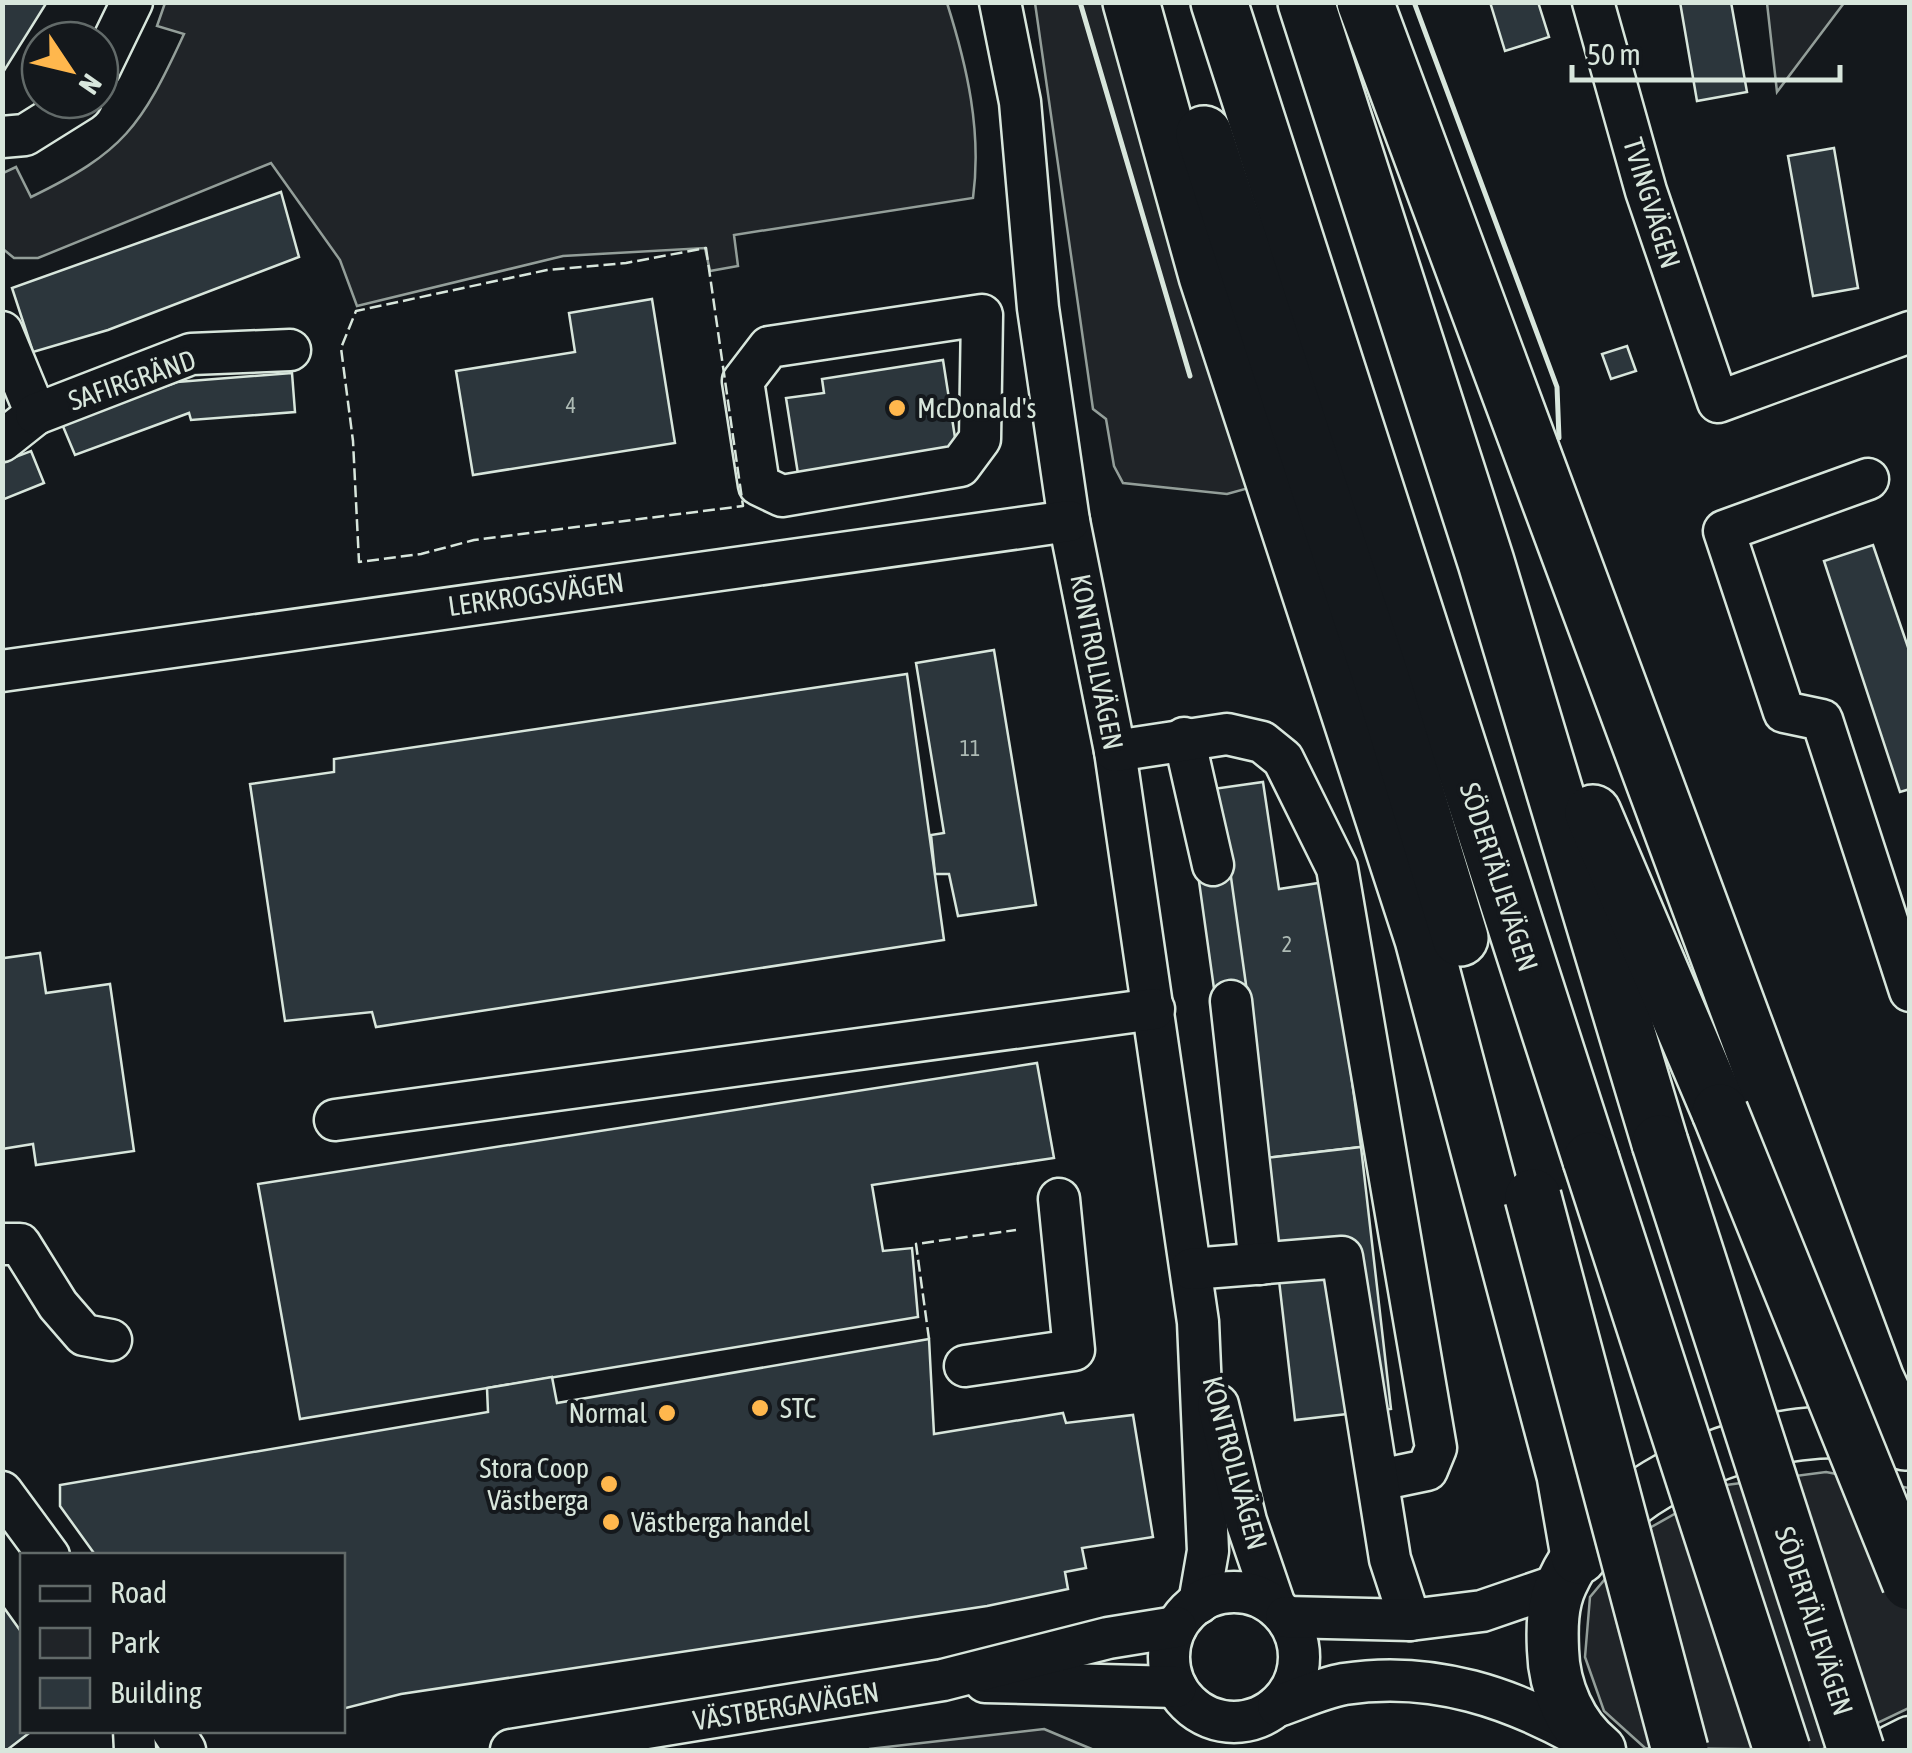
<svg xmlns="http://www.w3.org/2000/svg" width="1912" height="1753" viewBox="0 0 1912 1753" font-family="'Asap Condensed',sans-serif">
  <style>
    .green { fill: #202428; stroke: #939e99; stroke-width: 2.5 }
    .building { fill: #2c363c; stroke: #d8e6dc; stroke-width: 2.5 }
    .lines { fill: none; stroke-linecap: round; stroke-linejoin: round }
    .minor-casing { stroke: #d8e6dc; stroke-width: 45 }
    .major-casing { stroke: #d8e6dc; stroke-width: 55 }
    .highway-casing { stroke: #d8e6dc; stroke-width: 60 }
    .minor { stroke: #14181c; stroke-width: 40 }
    .major { stroke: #14181c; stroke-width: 50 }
    .highway { stroke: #14181c; stroke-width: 55 }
    .highway-bridge-casing { stroke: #d8e6dc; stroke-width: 60; stroke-linecap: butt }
    .highway-bridge { stroke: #14181c; stroke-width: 55 }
    .fence { stroke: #d8e6dc; stroke-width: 2.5; stroke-dasharray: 12 5; stroke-linecap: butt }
    .wall { stroke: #d8e6dc; stroke-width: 5 }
    .poi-dot { fill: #ffb74d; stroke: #14181c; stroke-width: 4 }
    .labels { text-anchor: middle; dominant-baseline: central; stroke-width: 8; stroke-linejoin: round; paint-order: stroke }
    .number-label { font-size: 22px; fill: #adbab4 }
    .street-label { font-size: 28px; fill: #d8e6dc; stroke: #14181c }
    .poi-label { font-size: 28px; fill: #d8e6dc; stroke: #14181c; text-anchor: start }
  </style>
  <rect width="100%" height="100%" fill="#14181c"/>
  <g class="green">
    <path d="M165,3H947C967,66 982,131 973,198L734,235L738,266L710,271L705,248L563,256L357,306L340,260L271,163L38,258H14L3,249V173L16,167L31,197C124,152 141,127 184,34L157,26Z"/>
    <polygon points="1035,3 1105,3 1249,488 1227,494 1123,483 1114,466 1106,419 1093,409"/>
    <polygon points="1767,3 1844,3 1777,92"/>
    <polygon points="1826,1472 1909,1488 1909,1708 1821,1750 1645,1748 1604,1711 1585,1657 1590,1597 1646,1530 1726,1485"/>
    <polygon points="1044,1729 1094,1750 855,1750 869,1749"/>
  </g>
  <g class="building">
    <polygon points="2,2 47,2 2,74"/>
    <polygon points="1490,2 1538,2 1549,37 1505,51"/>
    <polygon points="1680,2 1731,2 1747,92 1697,101"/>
    <polygon points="1834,148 1858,288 1813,296 1788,156"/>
    <polygon points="281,192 299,257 108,330 33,352 12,288"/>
    <polygon points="652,299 675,443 473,475 456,371 575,352 569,313"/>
    <polygon points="1627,346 1636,371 1611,379 1602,354"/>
    <polygon points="943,360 956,444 950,452 798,474 786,398 824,393 822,379"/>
    <polygon points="292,373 295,412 191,420 189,413 75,455 62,424 177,382"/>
    <polygon points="31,451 44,483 2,500 2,462"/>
    <polygon points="1873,545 1910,653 1910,789 1900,792 1824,561"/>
    <polygon points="994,650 1036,905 958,916 949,874 935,874 931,835 944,833 916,663"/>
    <polygon points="907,674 944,940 376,1027 372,1012 285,1021 250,784 334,772 334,759"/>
    <polygon points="1263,782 1279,889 1325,882 1361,1147 1265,1158 1248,999 1213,789"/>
    <polygon points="1229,863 1248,999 1216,1003 1197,867"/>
    <polygon points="2,946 4,958 40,953 46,993 110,984 134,1151 36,1165 33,1144 2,1149"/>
    <polygon points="1037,1063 1054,1158 872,1185 883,1251 912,1248 918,1317 300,1419 258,1184"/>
    <polygon points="1361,1147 1391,1409 1295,1420 1265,1158"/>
    <polygon points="929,1339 934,1434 1063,1413 1066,1423 1133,1415 1153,1537 1082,1548 1086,1568 1065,1572 1068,1589 987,1606 401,1694 342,1709 342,1556 96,1556 60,1506 60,1485 488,1412 487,1388 552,1377 557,1403"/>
    <polygon points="2,1605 22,1633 22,1730 33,1730 7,1750 2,1750"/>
  </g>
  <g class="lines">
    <g class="minor-casing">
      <g id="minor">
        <polyline points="1000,2 1020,102 1038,308 1069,521 1115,751 1198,1322 1208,1551 1199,1603"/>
        <polyline points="1593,2 1646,191 1718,402 1910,332"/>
        <polyline points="100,68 132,2"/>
        <polyline points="2,137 25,135 81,100"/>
        <polygon points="982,315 980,439 960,466 782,496 759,485 743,381 769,347"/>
        <polyline points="2,332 36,414 2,441"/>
        <polyline points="36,414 191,354 290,350"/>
        <polyline points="1868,479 1724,531 1784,712 1822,720 1910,991"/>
        <polyline points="2,671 1069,521"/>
        <polyline points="1184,738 1213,865"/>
        <polyline points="1115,751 1227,734 1262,742 1283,759 1337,868 1436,1448 1427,1470 1379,1480"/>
        <polyline points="1231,1001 1260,1264"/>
        <polyline points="335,1120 1154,1009"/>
        <polyline points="2,1244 20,1244 58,1305 84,1335 111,1340"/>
        <polyline points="1191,1269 1342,1257 1390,1559 1410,1620"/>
        <polyline points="965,1366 1074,1350 1059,1199"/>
        <polyline points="1218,1405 1246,1521 1274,1603"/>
        <polyline points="2,1492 49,1556"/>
        <circle cx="1234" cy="1657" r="65"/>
        <polyline points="1286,1617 1410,1620 1482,1611 1561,1584"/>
        <polyline points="985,1682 1176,1687"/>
        <path d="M1278,1706C1299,1699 1322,1688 1344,1684C1433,1670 1513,1698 1588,1741"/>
        <polyline points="134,1730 135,1750"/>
        <polyline points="172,1730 185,1750"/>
        <polyline points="511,1750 943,1680 1108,1638 1176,1627"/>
      </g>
    </g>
    <g class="major-casing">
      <g id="major">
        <path d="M1600,1750C1571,1727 1554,1688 1553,1650C1552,1628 1552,1604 1562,1583C1609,1478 1782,1411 1889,1438"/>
        <polyline points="1894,1750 1910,1742"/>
      </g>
    </g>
    <g class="highway-casing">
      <g id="highway">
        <polyline points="1131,2 1207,276 1423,939 1565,1475 1579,1556"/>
        <polyline points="1219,2 1591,1160"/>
        <polyline points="1306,2 1486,562 1660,1143"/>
        <polyline points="1365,2 1876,1380 1905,1442"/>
        <polyline points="1204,134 1382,681 1460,938"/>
        <polyline points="1593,813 1720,1112"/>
      </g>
    </g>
    <use href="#minor" class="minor"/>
    <use href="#major" class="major"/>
    <use href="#highway" class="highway"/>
    <g class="highway-bridge-casing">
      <g id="highway-bridge">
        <polyline points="1720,1112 1910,1582"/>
        <polyline points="1660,1143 1856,1750"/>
        <polyline points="1591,1160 1782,1750"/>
        <polyline points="1533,1197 1680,1750"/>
      </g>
    </g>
    <use href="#highway-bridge" class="highway-bridge"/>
    <g class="fence">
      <polygon points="706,248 743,506 474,540 421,554 359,562 353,441 341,348 356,311 547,270 626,263"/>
      <polyline points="929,1339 916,1244 1016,1230"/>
    </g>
    <g class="wall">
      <polyline points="1080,2 1190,376"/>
      <polyline points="1414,2 1557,387 1559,438"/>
    </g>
  </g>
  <g class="poi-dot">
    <circle cx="897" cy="408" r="10"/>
    <circle cx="760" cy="1408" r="10"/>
    <circle cx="667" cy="1413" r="10"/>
    <circle cx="609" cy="1484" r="10"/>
    <circle cx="611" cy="1522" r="10"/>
  </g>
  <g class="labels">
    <g class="number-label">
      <text x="571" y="405">4</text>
      <text x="970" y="748">11</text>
      <text x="1287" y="944">2</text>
    </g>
    <g class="street-label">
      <text transform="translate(1652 203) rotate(73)">TVINGVÄGEN</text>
      <text transform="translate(132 380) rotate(-19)">SAFIRGRÄND</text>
      <text transform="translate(536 594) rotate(-8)">LERKROGSVÄGEN</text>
      <text transform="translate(1097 662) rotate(79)">KONTROLLVÄGEN</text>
      <text transform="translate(1499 877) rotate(72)">SÖDERTÄLJEVÄGEN</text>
      <text transform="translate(1235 1463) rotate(75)">KONTROLLVÄGEN</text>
      <text transform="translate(1814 1621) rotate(72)">SÖDERTÄLJEVÄGEN</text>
      <text transform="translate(786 1706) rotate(-9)">VÄSTBERGAVÄGEN</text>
    </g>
    <g class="poi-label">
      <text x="917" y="408">McDonald's</text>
      <text x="780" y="1408">STC</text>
      <text x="647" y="1413" text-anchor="end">Normal</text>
      <text x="589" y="1468" text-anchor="end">Stora Coop<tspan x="589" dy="32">Västberga</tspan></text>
      <text x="631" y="1522">Västberga handel</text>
    </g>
  </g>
  <rect width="1912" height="1753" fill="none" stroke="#d8e6dc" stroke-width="10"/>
  <rect x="20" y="1553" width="325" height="180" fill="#14181c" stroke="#626a69" stroke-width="2.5"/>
  <rect x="40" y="1586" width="50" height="15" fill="#14181c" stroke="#626a69" stroke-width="2.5"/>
  <text x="110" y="1603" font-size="30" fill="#d8e6dc">Road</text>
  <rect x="40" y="1628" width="50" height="30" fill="#202428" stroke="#626a69" stroke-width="2.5"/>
  <text x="110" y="1653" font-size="30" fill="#d8e6dc">Park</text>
  <rect x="40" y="1678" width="50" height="30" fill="#2c363c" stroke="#626a69" stroke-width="2.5"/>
  <text x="110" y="1703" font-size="30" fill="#d8e6dc">Building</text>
  <g transform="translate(70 70) rotate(125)"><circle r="48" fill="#14181c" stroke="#626a69" stroke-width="2.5"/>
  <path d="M0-8L18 38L0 25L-18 38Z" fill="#ffb74d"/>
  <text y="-15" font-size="28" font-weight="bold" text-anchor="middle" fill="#d8e6dc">N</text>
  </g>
  <path d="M1572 65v15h268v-15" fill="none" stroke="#d8e6dc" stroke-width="5"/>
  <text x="1587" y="65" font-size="30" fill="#d8e6dc" stroke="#14181c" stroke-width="8" paint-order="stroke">50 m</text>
</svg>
